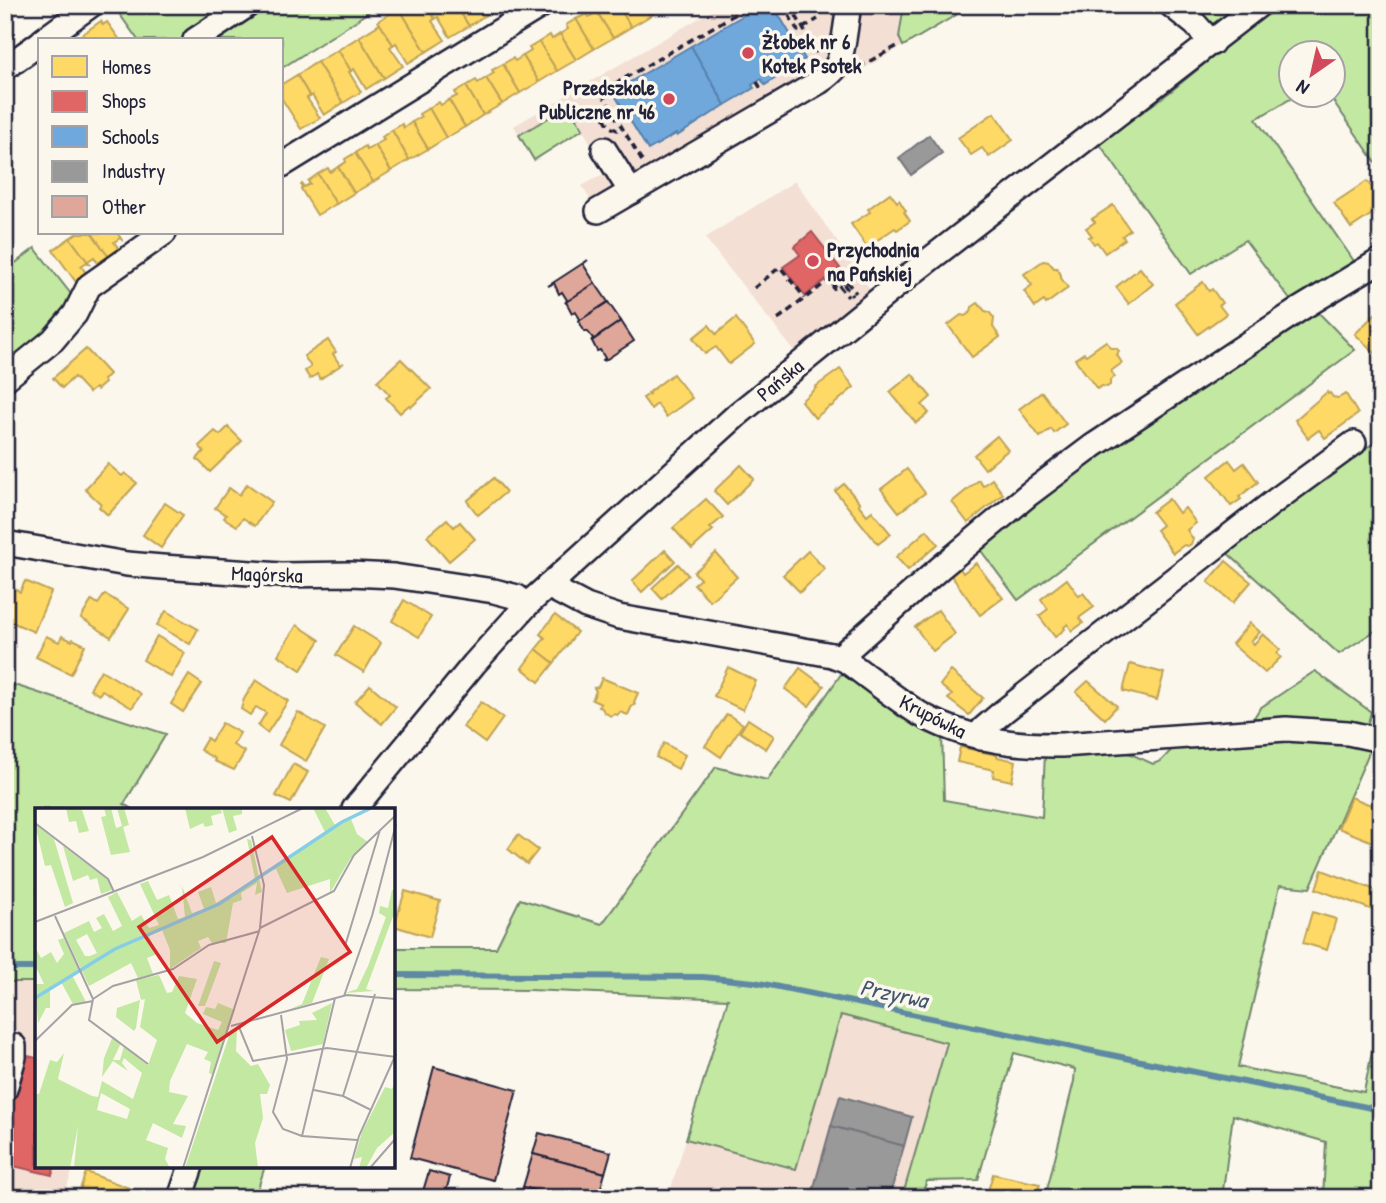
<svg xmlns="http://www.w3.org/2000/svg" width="1386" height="1203" viewBox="0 0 1386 1203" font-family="'Patrick Hand',sans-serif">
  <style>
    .built { fill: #f3dfd3 }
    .green { fill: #c3e8a2; stroke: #72856e; stroke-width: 2 }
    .homes { fill: #ffd966; stroke: #bda259; stroke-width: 2 }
    .shops { fill: #e06666; stroke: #a75259; stroke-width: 2 }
    .schools { fill: #6fa8dc; stroke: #5880ac; stroke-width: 2 }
    .industry { fill: #999; stroke: #75757d; stroke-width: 2 }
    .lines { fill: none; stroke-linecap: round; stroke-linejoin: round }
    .stream { stroke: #5e89a2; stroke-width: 6 }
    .building { fill: #dfa799; stroke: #22223b; stroke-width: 2 }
    .minor-casing { stroke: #22223b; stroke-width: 28 }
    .path { stroke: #22223b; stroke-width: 3.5; stroke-dasharray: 7 5; stroke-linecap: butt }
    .minor { stroke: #fbf7ec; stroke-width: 23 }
    .poi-dot { fill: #d1495b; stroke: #fbf7ec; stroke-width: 2.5 }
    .labels { text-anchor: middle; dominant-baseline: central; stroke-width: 7; stroke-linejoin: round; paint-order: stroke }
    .poi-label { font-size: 21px; font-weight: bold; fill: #22223b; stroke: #fbf7ec; text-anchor: start }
    .street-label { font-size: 21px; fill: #22223b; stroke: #fbf7ec }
    .water-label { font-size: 23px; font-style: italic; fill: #40556f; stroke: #fbf7ec }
    .inset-river { fill: none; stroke: #86cde7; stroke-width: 3.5 }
    .inset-road { fill: none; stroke: #a4a2a5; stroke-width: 2 }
    .view { fill: #d62828; fill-opacity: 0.15; stroke: #d62828; stroke-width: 3.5 }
    .inset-edge { fill: none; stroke: #22223b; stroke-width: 3.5 }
  </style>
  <rect width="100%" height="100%" fill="#fbf7ec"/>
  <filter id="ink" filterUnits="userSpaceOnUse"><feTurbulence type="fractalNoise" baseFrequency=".0143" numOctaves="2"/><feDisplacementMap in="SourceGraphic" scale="14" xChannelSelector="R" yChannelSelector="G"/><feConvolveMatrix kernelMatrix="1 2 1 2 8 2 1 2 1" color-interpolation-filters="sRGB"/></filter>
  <g filter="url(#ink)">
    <g class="built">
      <polygon points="722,5 973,5 603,221 582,186 607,172 583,130 534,160 514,126"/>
      <polygon points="795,181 871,291 795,352 705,238"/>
      <polygon points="5,982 37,982 37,1166 74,1166 63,1198 5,1198"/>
      <polygon points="841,1015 948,1043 902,1198 668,1198 686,1139 796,1169"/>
    </g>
    <g class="green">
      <polygon points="113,5 237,5 184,40 138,40"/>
      <polygon points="260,5 378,5 354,22 282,68 282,40 207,40"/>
      <polygon points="904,5 951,5 954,6 956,15 903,46 899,37"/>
      <polygon points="1187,5 1251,5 1217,25 1205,20"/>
      <polygon points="1277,5 1381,5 1381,170 1329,95 1334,94 1334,52 1292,52 1292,94 1297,95 1256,119 1356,264 1294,305 1245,240 1191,274 1099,143 1170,92"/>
      <polygon points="569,106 583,129 534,160 519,135"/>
      <polygon points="35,248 74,298 69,312 15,360 5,349 5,271"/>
      <polygon points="1317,311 1355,350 1018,600 976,544 1230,363"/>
      <polygon points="1381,438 1381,627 1339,654 1224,550 1278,507"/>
      <polygon points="844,670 901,718 942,733 944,800 1042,817 1045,753 1119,751 1131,754 1153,764 1161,761 1178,743 1245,738 1354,743 1371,748 1310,888 1280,885 1238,1067 1364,1092 1381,1006 1381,1198 1323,1198 1326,1142 1233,1115 1222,1198 1045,1198 1074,1081 1075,1069 1014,1053 978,1180 927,1181 920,1198 902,1198 947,1043 841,1015 796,1169 686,1139 728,999 530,990 394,989 394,948 496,948 520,899 602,924 716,767 767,780"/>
      <polygon points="1315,671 1371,712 1366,730 1250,724 1260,708"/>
      <polygon points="5,682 166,734 124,804 132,809 37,809 37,982 5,982"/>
      <polygon points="203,1166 265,1166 255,1198 190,1198"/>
    </g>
    <g class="homes">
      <polygon points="403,5 427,5 435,19 432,21 445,40 426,52 399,8"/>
      <polygon points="427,5 456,5 469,26 450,37 438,17 435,19"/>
      <polygon points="456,5 482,5 487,14 469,26"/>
      <polygon points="604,5 618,5 631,27 613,38 597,12 605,7"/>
      <polygon points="618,5 643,5 650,16 631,27"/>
      <polygon points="643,5 667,5 650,16"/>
      <polygon points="399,8 426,52 408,63 396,43 393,45 378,21"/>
      <polygon points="597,12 613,38 594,49 576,19 587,14 589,17"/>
      <polygon points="576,19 594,49 576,60 560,34 568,29 566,25"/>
      <polygon points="101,21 103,25 107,22 120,40 74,40"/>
      <polygon points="380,24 393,45 390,47 403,66 384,78 359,37"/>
      <polygon points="560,34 576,60 557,71 539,42 550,35 552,39"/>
      <polygon points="359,37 384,78 366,89 354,69 351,71 338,50"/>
      <polygon points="539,42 557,71 539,82 523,56 531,51 529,48"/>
      <polygon points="338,50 351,71 349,72 361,92 343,103 317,62"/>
      <polygon points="523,56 539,82 520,93 503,64 513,58 515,61"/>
      <polygon points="317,62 343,103 324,115 312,95 310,97 297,75"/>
      <polygon points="503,64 520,93 502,104 486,78 494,73 492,70"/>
      <polygon points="297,75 310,97 307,98 320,118 301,129 282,99 282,84"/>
      <polygon points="486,78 502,104 483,115 466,86 476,80 478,83"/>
      <polygon points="466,86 483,115 465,127 449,100 457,96 455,92"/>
      <polygon points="449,100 465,127 446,138 429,108 439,102 441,105"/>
      <polygon points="429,108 446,138 428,149 412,122 421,117 419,114"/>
      <polygon points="994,113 1013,140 989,157 982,148 971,155 958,138"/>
      <polygon points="412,122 428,149 409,160 392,130 402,124 404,128"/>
      <polygon points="392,130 409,160 391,171 375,145 384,140 382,137"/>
      <polygon points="375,145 391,171 373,182 355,153 365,146 367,150"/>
      <polygon points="355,153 373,182 354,193 338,167 346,162 345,159"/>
      <polygon points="338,167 354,193 336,204 318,174 328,168 330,172"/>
      <polygon points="318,174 336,204 317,215 301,189 302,188 301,185 302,184 304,187 310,184 308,181"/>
      <polygon points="1367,181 1381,201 1381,208 1351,228 1334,203"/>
      <polygon points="890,193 897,202 899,200 906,211 904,212 910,221 897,230 895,228 867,247 851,224 870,212 868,209"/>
      <polygon points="1113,205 1130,230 1122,236 1125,239 1105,253 1097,242 1094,244 1089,237 1092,236 1086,228 1095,222 1092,219"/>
      <polygon points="77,233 92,233 109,257 99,265 94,257 88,261 90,265 70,238"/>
      <polygon points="92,233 117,233 123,241 120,238 114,242 120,250 109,257"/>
      <polygon points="70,238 90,265 87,262 81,266 87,274 76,282 53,250"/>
      <polygon points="1043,261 1049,262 1054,268 1057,268 1061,275 1061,278 1068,288 1046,304 1044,301 1035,307 1024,291 1032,285 1024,274"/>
      <polygon points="1140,268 1153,284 1129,304 1116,287"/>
      <polygon points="1203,282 1209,291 1212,289 1222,303 1219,305 1226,314 1198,334 1175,303"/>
      <polygon points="978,303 985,311 989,312 994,318 993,327 1000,337 972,357 948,325 961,315 965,316 971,312 972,307"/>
      <polygon points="1381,308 1381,359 1355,334"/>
      <polygon points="736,318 755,344 729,364 716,347 705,354 693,338 709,325 716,334"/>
      <polygon points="328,340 336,352 333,354 340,365 344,363 320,379 317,374 310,379 305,371 311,367 304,356"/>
      <polygon points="1106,341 1111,348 1116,348 1119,351 1117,355 1122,363 1111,371 1115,377 1110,380 1110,385 1107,387 1102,386 1097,389 1075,359 1084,353 1086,355"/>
      <polygon points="86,349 109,374 103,380 105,383 97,390 95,388 89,393 74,377 62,388 53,378"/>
      <polygon points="401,359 431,389 411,407 409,405 400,413 386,398 390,395 377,381"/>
      <polygon points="840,369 854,387 831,407 830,406 815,418 801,401 816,388 815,387"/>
      <polygon points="673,374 692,398 666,417 657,404 651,409 643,398 649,394 648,393"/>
      <polygon points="912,374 931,397 922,405 929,413 916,423 890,392"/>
      <polygon points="1042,392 1066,424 1054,433 1051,429 1040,437 1019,409"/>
      <polygon points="1327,392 1328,394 1330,393 1333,397 1338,398 1346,394 1358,414 1325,438 1319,430 1308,438 1295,420"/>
      <polygon points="228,427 242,441 210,472 197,459 204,451 199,446 215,431 220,435"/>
      <polygon points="997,436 1008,450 985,469 974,455"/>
      <polygon points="1229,460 1236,469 1244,463 1258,482 1239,497 1241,499 1231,506 1209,476"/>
      <polygon points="108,464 122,476 125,473 137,483 108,515 99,507 101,504 85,489"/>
      <polygon points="741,465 754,479 727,505 714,491"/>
      <polygon points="907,469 925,493 899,512 881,489"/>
      <polygon points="494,478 506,492 478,515 467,501"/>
      <polygon points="992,479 1003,494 968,523 952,502 979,480 983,486"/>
      <polygon points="247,484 272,502 255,526 243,518 237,526 224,518 226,515 215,508 229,488 239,495"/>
      <polygon points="844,484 860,503 858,504 867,515 872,511 891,534 878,544 835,491"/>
      <polygon points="706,499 723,517 710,528 713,530 692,549 673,528"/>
      <polygon points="1169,499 1179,513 1185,508 1196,523 1187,530 1193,539 1191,544 1188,546 1184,545 1173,553 1156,530 1162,525 1152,512"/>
      <polygon points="165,503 183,515 161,548 143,535"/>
      <polygon points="447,519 454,527 460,522 475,539 449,561 427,536"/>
      <polygon points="927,530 938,544 908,570 896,557"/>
      <polygon points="665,550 675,561 642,592 632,581"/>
      <polygon points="808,551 825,569 800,592 783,575"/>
      <polygon points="716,553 737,577 710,601 694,584 700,579 694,572"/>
      <polygon points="1226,561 1251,582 1233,603 1208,582"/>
      <polygon points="976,563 1003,598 980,615 950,574 959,567 963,573"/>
      <polygon points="678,564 688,575 662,599 652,588"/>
      <polygon points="1067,579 1079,596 1083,593 1094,607 1079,618 1083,623 1072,631 1068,624 1064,627 1065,629 1055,637 1039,616 1048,609 1041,599"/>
      <polygon points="25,581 51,592 34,632 5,619 5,608 14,588 20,592"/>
      <polygon points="105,594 129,609 111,637 81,618 92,600 98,604"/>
      <polygon points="404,600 431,617 419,637 392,621"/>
      <polygon points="938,610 955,634 933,651 915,627"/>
      <polygon points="166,611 198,629 190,644 157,625"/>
      <polygon points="555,615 577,632 554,663 536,649 545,638 540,634"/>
      <polygon points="1250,623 1260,632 1251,641 1254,644 1263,634 1280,649 1277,654 1281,657 1265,673 1232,644"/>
      <polygon points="297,625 320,640 301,670 278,655"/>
      <polygon points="354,626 381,643 364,672 336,655"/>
      <polygon points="46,636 59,642 62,636 72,641 73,639 85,645 71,674 36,657"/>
      <polygon points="157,636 185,653 171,677 143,660"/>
      <polygon points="536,649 554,663 539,682 522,668"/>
      <polygon points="1130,664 1164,673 1157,700 1123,691"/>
      <polygon points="728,667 756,681 743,710 714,696"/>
      <polygon points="800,668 824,686 809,706 785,689"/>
      <polygon points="101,670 141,694 132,708 102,690 99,695 90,689"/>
      <polygon points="951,671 983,698 969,715 948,699 952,695 940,685"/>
      <polygon points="189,675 202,684 183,712 171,704"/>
      <polygon points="602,678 638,693 634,702 635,705 632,706 628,715 620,712 618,715 615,714 611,716 604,712 602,708 599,707 601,704 592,700 596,691 594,688 598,687"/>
      <polygon points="256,680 288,701 267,733 258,726 266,713 256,707 250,715 241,709 244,699"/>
      <polygon points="1088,681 1117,706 1105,719 1076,692"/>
      <polygon points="370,685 396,707 382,724 355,702"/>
      <polygon points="481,702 503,718 485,743 463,727"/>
      <polygon points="298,712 325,728 306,761 279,745"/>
      <polygon points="727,714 743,724 721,757 705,746"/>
      <polygon points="748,719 774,736 766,749 740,732"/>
      <polygon points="222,723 240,733 233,745 245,752 234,770 214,761 215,759 200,750 207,738 211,741"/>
      <polygon points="664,743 685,755 678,769 656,757"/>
      <polygon points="960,747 997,755 997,757 1016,761 1012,781 993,777 994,770 957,762"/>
      <polygon points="293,764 308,772 291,803 276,796"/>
      <polygon points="1351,797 1381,809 1381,828 1375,843 1338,828"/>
      <polygon points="518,835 538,850 527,864 508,849"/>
      <polygon points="1322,870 1381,892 1381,913 1316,889"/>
      <polygon points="405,891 440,901 430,937 394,926"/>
      <polygon points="1312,912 1336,919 1327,950 1303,943"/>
      <polygon points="86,1172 132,1189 129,1198 77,1198"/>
      <polygon points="993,1174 1040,1184 1036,1198 986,1198"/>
    </g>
    <g class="shops">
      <polygon points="812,232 840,268 805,296 783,267 800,255 794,247"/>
      <polygon points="23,1055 37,1058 37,1166 55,1166 52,1175 5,1164 5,1115 8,1115"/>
    </g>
    <g class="schools">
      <polygon points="761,5 773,5 805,59 765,85 761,79 752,85 754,88 725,105 691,46"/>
      <polygon points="691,46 725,105 677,136 676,134 648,150 613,92"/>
    </g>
    <g class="industry">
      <polygon points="929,135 942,153 911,175 899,158"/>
      <polygon points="840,1096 912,1117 904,1146 831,1126"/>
      <polygon points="831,1126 904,1146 889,1198 811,1198"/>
    </g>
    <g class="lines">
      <g class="stream">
        <polyline points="5,968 37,968"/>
        <polyline points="394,975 703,977 754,982 1381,1110"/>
      </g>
    </g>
    <g class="building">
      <polygon points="588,260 583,264 595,283 565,303 567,300 562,292 559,294 554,283 548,286"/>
      <polygon points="595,283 608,302 578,322 580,319 575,311 572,313 566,302"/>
      <polygon points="608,302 621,321 591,341 593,338 587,331 584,331 579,321"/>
      <polygon points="621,321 634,341 604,361 603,360 605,358 600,350 597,351 592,341"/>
      <polygon points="434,1067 517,1090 493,1180 410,1158"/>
      <polygon points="539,1133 611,1152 605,1173 533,1154"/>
      <polygon points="533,1154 605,1173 598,1198 561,1198 523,1187"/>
      <polygon points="429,1171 450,1177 444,1198 421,1198"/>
      <polygon points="523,1187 561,1198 521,1198"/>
    </g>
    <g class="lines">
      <g class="minor-casing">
        <g id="minor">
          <polyline points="1171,5 1195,24 1212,43"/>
          <polyline points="43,40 91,5"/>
          <polyline points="195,40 248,5"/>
          <polyline points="5,68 40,43"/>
          <polyline points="604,149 631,192"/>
          <polyline points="282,165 542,5"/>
          <path d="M598,211L819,82C825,78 832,73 836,67C844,54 846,21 849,5"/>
          <polyline points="5,379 53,340 75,314 89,286 164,233"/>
          <polyline points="5,543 127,564 162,567 281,575 350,574 394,576 494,591 517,597 527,605"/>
          <path d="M548,586L586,606L619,617L832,655L845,660C870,678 894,698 920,714C964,739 1013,746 1062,745L1286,729L1348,733L1381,740"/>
          <polyline points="841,658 845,652 940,568 1029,494 1093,446 1300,309 1381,260"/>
          <polyline points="981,738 983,729 1004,711 1276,500 1354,443"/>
          <polyline points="354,809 474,664 527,605 738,414 907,277 1259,5"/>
          <polyline points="5,1045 14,1046 14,1057 5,1089"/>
          <polyline points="180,1198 191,1166"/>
        </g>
      </g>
      <g class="path">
        <polyline points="783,5 798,31 818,19"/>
        <polyline points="790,5 818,55"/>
        <polyline points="859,67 901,44"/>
        <polyline points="757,82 763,92"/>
        <polyline points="575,117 591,108 600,111 610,127 617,130 622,127"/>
        <polyline points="642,161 601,92 751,5"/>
        <polyline points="838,273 842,276 856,293"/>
        <polyline points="837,274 852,296"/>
        <polyline points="754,288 780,267 805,298"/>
        <polyline points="834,290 833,286 837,283 848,297"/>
        <polyline points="778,319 837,274"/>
      </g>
      <use href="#minor" class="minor"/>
    </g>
  </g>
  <g class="poi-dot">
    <circle cx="748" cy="53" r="7"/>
    <circle cx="669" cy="99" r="7"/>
    <circle cx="813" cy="261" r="7"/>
  </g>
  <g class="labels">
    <g class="poi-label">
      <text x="762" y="41">Żłobek nr 6<tspan x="762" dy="24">Kotek Psotek</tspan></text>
      <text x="655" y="87" text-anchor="end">Przedszkole<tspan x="655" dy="24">Publiczne nr 46</tspan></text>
      <text x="827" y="249">Przychodnia<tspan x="827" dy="24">na Pańskiej</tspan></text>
    </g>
    <g class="street-label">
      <text transform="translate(780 380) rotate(-40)">Pańska</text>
      <text transform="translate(267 574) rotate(2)">Magórska</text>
      <text transform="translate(933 716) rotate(27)">Krupówka</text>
    </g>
    <g class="water-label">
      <text transform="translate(894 993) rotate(12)">Przyrwa</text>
    </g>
  </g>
  <g transform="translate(35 808)">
    <rect width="360" height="360" fill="#fbf7ec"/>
    <path d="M31,0L47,2L54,23L44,25L41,13L34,14ZM69,0H76L81,20L87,18L82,0H89L94,17L88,19L95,44L76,47L66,9L71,8ZM150,0H185L187,5L176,8L178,17L170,19L168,15L155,21ZM187,0H207V6L198,8L202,22L194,25ZM278,0H290L300,17L339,0L316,11L322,26L333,34L315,51L295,85V71L252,85L241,61L231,64L290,24ZM0,16L19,31L38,95L30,99L16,57L10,58ZM212,31L216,32L227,84L220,87L222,75L206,85L207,92L198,95L191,135H177L173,129L163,133L166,140L135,161V142L127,122L114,128L122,146L112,150L118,166L103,170L96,155L54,178L29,125L54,113L59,124L67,120L61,110L69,106L78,123L87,118L73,89L82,84L97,113L106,107L114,120L124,117L105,76L113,73L122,92L134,87L143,111L150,109L147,78L157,105L169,101L163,84L176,79L181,95L220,71ZM52,126L62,145L55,148H50L41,132ZM28,38L72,71L77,82L66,86L62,70L55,72L53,67L38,73ZM357,82H360V103L331,181L339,183L310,185L322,181L333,158L351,109L344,105L345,98L353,100ZM29,130L44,162L37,167L51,194L38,196L26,174L15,181V200H11L3,215L0,176H9L0,157V139L6,150L16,144L22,155L29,146L23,132ZM286,149L294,151L277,195L253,202L267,196ZM179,153L186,155L170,198H163ZM124,167L132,185L137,184L144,168L162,171L150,205L162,215L183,222L187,214L168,206L171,199L180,201L183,195L200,202L178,267L174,265L176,254L169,251L173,244L152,236L135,273L134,284L153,288L138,316L151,318L147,330L118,315L111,332L133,340L130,351L135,360H39L43,318L35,360H0V286H4L15,252L22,254L29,245L23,271L57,288L63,289L67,273L98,291L107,265L89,250L87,255L93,263L78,253L67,269L69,250L78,228L86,235L78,252H85L89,238L113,257L122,232L105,219L110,191L106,192L101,172ZM66,285L95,301L92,311L62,302ZM105,192L101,220L99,223L81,209L82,200ZM297,195L288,236L256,243L250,222L265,217L264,213L282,212L277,205ZM202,221L201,243L216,258L223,256L235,277L232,286H225L228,310L220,335L223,360H150L196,222ZM360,274V324L342,340L331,360H324L327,349L319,351L327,324L350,279L357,281Z" fill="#c3e8a2" fill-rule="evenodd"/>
    <path class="inset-river" d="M0,190L80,141L184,96L307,14L336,0"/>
    <path class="inset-road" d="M0,15L73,71L79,84M20,108L58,191M0,114L168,49L268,0M225,120L299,83L319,47L361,7M310,138L345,22M309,188L337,108L361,16M300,190L267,328L322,332M58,191L78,178L138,161L174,137L225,123M58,191L54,212L113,256M246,207L252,251L238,304L248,321L267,328M196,218L312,187L361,191M204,219L218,253L292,240L361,249M0,233L37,197L58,193M279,282L308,288L336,302M308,288L340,186M148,360L225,120L229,77L217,28M315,360L324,328L361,246M335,360L361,330"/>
    <path class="view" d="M237,29L315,144L182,234L104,119Z"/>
    <rect width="360" height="360" class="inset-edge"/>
  </g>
  <rect width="1386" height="1203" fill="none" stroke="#fbf7ec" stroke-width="28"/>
  <rect x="14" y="14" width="1358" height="1175" fill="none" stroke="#22223b" stroke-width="2.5" filter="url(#ink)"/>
  <rect x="38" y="38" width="245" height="196" fill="#fbf7ec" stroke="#a4a2a5" stroke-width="2"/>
  <rect x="52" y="56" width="35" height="21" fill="#ffd966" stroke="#a4a2a5" stroke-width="2"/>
  <text x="102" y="74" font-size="21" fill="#22223b">Homes</text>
  <rect x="52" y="91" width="35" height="21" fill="#e06666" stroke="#a4a2a5" stroke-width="2"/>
  <text x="102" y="108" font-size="21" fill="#22223b">Shops</text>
  <rect x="52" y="126" width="35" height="21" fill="#6fa8dc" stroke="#a4a2a5" stroke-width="2"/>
  <text x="102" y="144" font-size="21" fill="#22223b">Schools</text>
  <rect x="52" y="161" width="35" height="21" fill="#999999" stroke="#a4a2a5" stroke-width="2"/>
  <text x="102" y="178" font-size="21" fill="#22223b">Industry</text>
  <rect x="52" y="196" width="35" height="21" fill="#dfa799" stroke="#a4a2a5" stroke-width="2"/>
  <text x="102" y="214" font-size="21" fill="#22223b">Other</text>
  <g transform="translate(1312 74) rotate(214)"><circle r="33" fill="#fbf7ec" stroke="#a4a2a5" stroke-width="2"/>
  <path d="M0-5L12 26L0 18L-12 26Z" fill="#d1495b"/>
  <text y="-10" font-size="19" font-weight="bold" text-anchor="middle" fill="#22223b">N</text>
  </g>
</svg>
